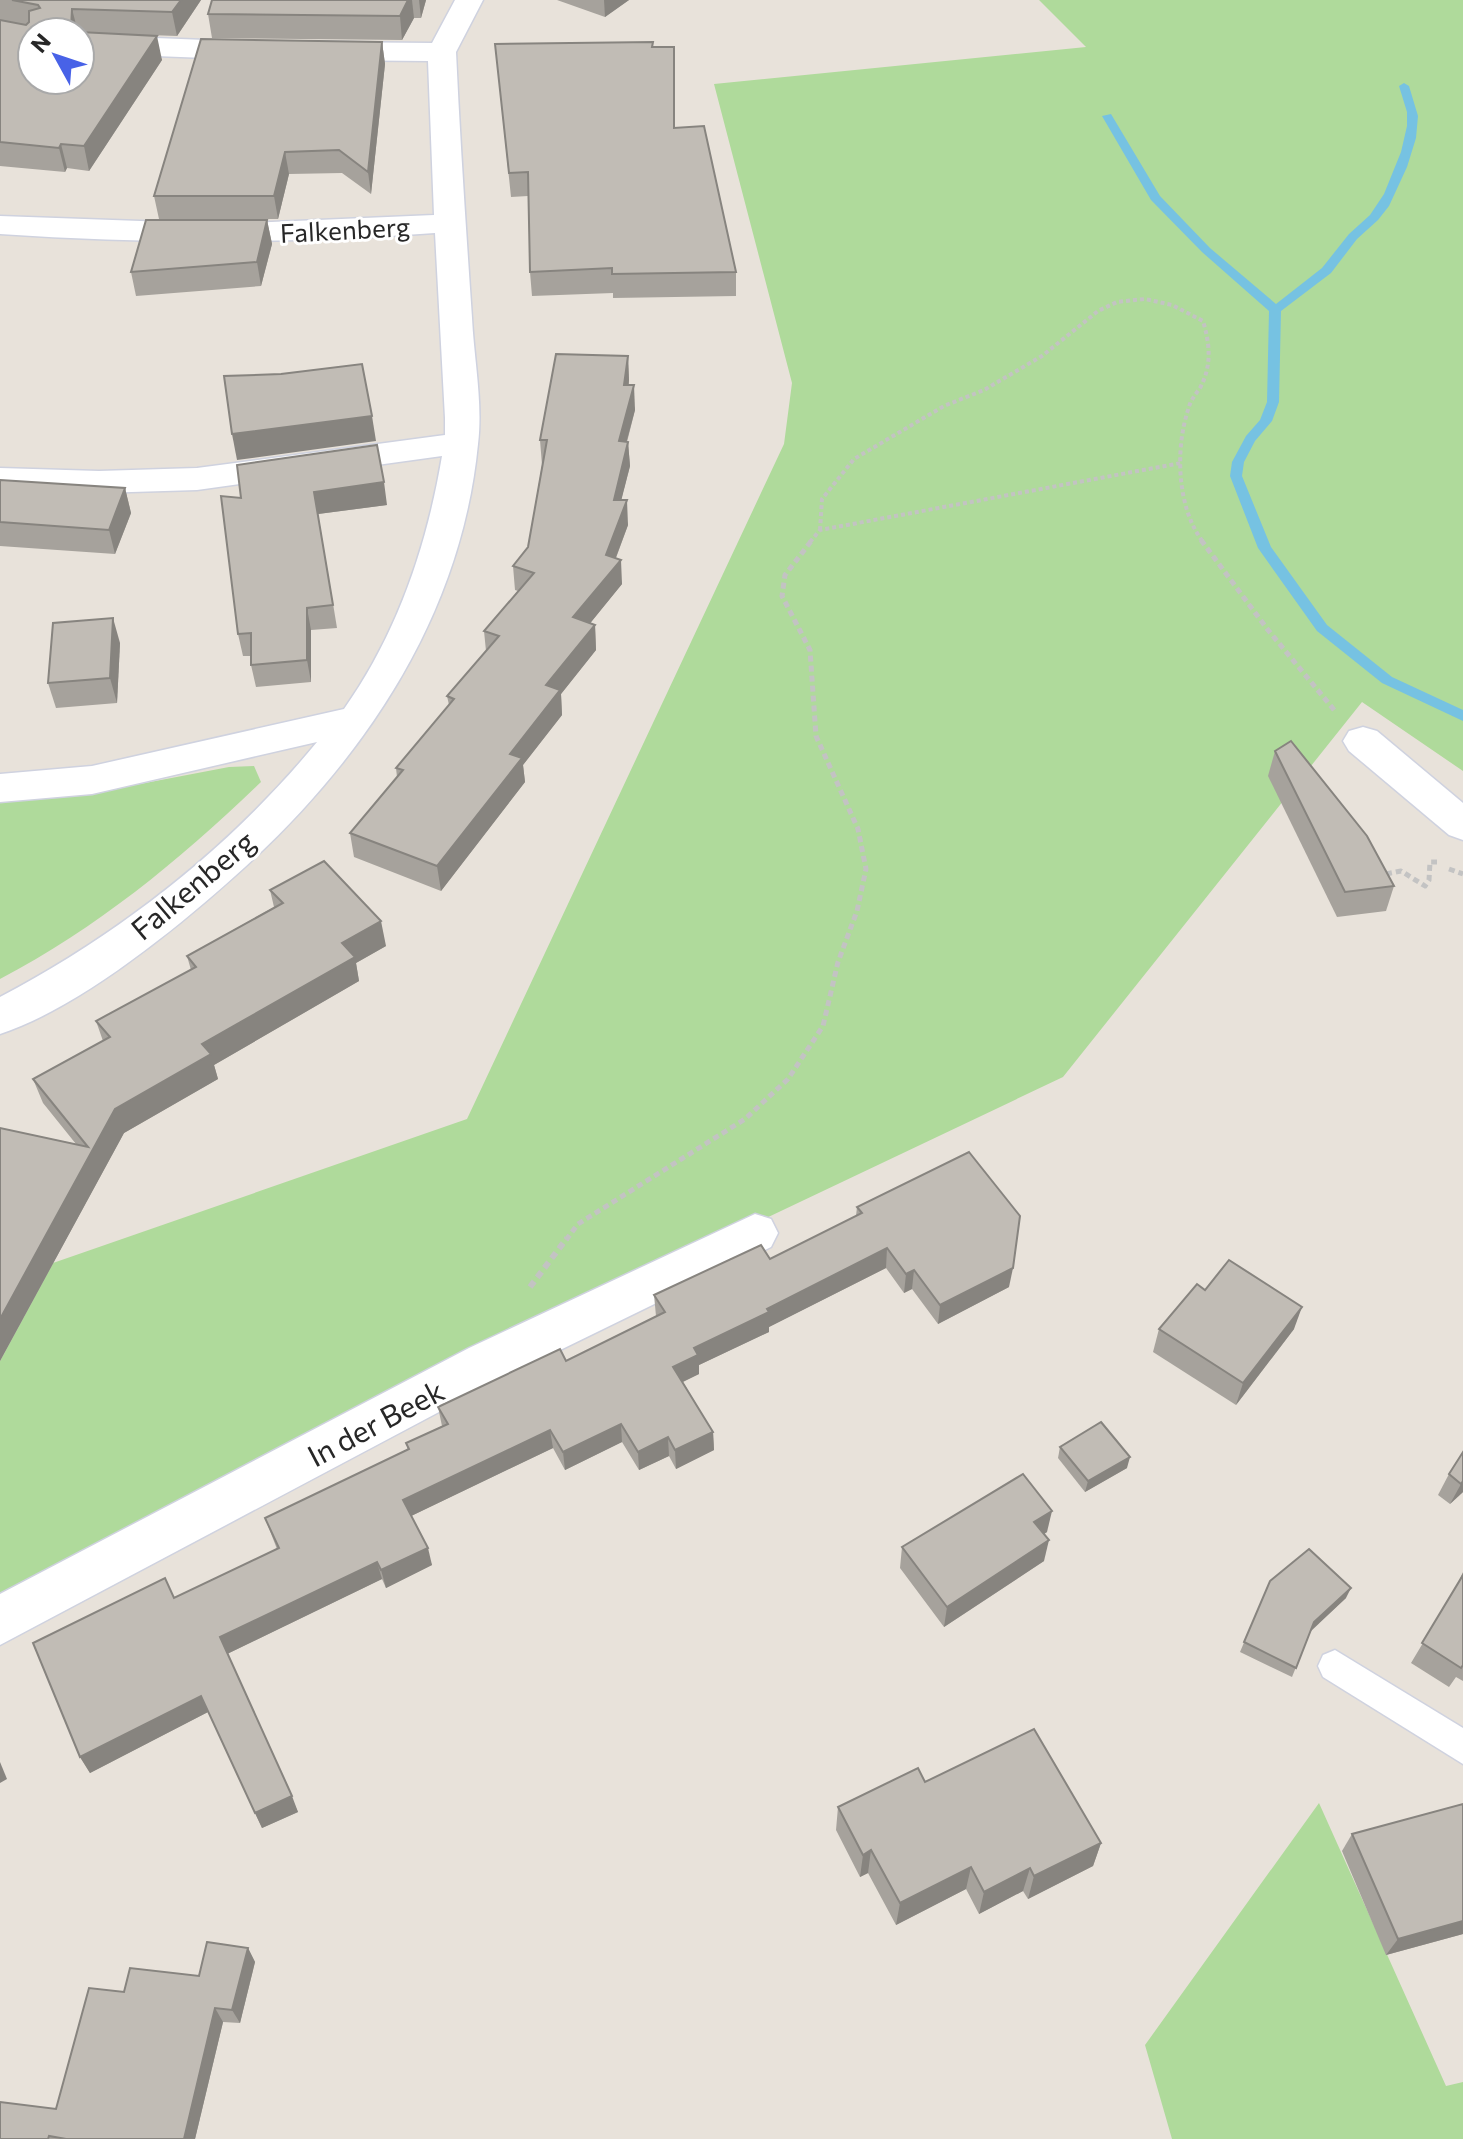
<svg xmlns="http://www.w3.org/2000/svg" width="1463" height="2139" viewBox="0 0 1463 2139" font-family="Commissioner,sans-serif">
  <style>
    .green { fill: #afda9b }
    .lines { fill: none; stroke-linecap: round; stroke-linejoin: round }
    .stream { fill: #76c2e2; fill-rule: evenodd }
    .service-casing { stroke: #cfd2df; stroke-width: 3 }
    .minor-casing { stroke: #cfd2df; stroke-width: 3 }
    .path-far2 { stroke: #c3c3c3; stroke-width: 4; stroke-dasharray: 4 3; stroke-linecap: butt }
    .path-far1 { stroke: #c3c3c3; stroke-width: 5; stroke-dasharray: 6 4; stroke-linecap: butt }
    .path { stroke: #c3c3c3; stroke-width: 6; stroke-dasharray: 7 5; stroke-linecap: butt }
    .service { fill: #fff; fill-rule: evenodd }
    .minor { fill: #fff; fill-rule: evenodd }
    .wall { fill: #a6a29c }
    .shaded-wall { fill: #87847f }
    .building { fill: #c1bcb5; stroke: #87847f; stroke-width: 2 }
    .labels { text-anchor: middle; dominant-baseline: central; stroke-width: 6; stroke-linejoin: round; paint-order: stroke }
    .far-street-label { font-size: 26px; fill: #272727; stroke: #fff }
    .street-label { font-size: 30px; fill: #272727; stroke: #fff }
  </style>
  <rect width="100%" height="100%" fill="#e8e2da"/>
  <g class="green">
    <polygon points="1039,0 1463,0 1463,771 1362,702 1063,1077 497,1346 0,1604 0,1361 53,1263 467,1119 784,444 792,383 714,84 1086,47"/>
    <path d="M254,766L261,782C181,859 99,927 0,979V798L119,788L229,767Z"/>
    <polygon points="1319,1803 1446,2086 1463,2082 1463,2139 1172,2139 1145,2045"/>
  </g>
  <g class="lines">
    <polygon class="stream" points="1404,83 1409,86 1418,116 1416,138 1407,167 1389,206 1378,220 1357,239 1331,273 1281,311 1279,402 1272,421 1255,441 1244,462 1242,476 1271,547 1327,625 1392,677 1463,710 1463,721 1382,683 1317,631 1258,548 1230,476 1232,462 1246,436 1260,420 1267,402 1269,311 1202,252 1151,200 1102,116 1111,114 1160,196 1210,248 1276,304 1322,268 1349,234 1370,215 1384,194 1401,152 1407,126 1407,112 1399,86"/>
    <g class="service-casing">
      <polygon id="service" points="1335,1650 1463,1728 1463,1764 1323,1677 1318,1666 1323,1655"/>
    </g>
    <g class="minor-casing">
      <g id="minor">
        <path d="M455,0H483L456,52C460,141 466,229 472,318C474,359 483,403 478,444C461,618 362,763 235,876C175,930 77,1009 0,1034V997C120,934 231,847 317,742L92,794L0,802V774L92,766L344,709C397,634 427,546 442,456L197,490L99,493L0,490V468L99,471L197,468L445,435V418L435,233C290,244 145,244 0,234V216L225,224L434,215L428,61L322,60L312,57L308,51L312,45L322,42L432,43Z"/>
        <polygon points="80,35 257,42 267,45 271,51 267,57 257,60 80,53"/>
        <polygon points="1363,727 1377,731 1463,803 1463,840 1449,835 1349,751 1343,741 1349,731"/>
        <polygon points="755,1214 771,1219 778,1233 771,1247 503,1378 0,1645 0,1594 469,1348"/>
      </g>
    </g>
    <g class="path-far2">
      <path d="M820,530L822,499L854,459L944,406L984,390L1042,356L1098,311L1117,302L1145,299L1172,305L1203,321C1210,344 1212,366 1200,388C1195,395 1190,401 1188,410C1175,450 1177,508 1203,542"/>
      <polyline points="810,542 820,530 1181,463"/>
    </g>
    <g class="path-far1">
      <polyline points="1201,540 1268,630 1335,711"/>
      <polyline points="1449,869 1463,874"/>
      <polyline points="1386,874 1401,871 1425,886 1429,880 1430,862 1437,862"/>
      <polyline points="566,1240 578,1224 745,1119 788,1079 823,1026 838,962 857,911 866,869 858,829 816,736 810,650 782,596 785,575 812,540"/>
    </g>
    <polyline class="path" points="530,1287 567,1238"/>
    <use href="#service" class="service"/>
    <use href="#minor" class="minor"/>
  </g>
  <g class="wall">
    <polygon points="0,0 201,0 177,36 149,35 162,60 89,171 67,168 65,172 0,166"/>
    <polygon points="212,0 426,0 421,18 414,18 402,40 212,38 208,14"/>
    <polygon points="557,0 629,0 605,17"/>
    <polygon points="382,42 385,64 371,194 342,173 289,174 278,219 159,219 154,196"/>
    <polygon points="495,44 674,47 674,128 736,272 736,296 613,298 613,293 532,296 530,272 528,196 511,197"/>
    <polygon points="267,220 272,244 261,286 136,296 131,272"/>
    <polygon points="628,356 629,385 635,410 627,442 628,442 630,466 621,500 628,525 616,558 622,584 590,623 595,625 596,650 561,694 562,715 523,765 525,782 441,891 354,857 350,833 397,777 396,768 449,705 447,696 486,651 484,631 518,591 515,590 513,566 528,547 542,465 540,440"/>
    <polygon points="0,480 125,488 131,513 115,554 0,546"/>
    <polygon points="241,498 387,505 318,514 337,628 311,630 311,682 256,687 251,665 251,656 243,656 238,634"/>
    <polygon points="120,643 117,703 56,708 48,683"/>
    <polygon points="1275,751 1394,886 1386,911 1337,917 1268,776"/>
    <polygon points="270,890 386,946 356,963 359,981 214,1065 218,1079 124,1133 0,1361 0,1128 76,1144 43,1103 33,1079 103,1041 96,1021 191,970 187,956 274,907"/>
    <polygon points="857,1207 1009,1287 938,1324 912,1289 904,1293 886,1268 769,1327 769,1332 699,1365 699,1374 683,1382 713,1432 714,1450 676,1469 669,1456 639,1470 622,1442 565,1470 553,1448 411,1516 432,1565 386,1588 382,1579 227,1654 298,1812 262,1828 208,1712 90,1773 80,1757 174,1598 277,1549 265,1518 408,1450 406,1443 442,1426 438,1407 566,1361 656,1316 654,1295 770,1259 856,1216"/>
    <polygon points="1205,1290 1294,1329 1236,1405 1153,1352 1159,1329"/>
    <polygon points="1060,1447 1127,1468 1085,1492 1058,1458"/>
    <polygon points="1463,1452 1463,1492 1450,1504 1438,1495 1449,1474"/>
    <polygon points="1047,1532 1044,1534 1044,1561 944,1627 900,1568 902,1547"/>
    <polygon points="1463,1572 1463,1681 1456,1677 1449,1687 1411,1663 1454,1591"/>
    <polygon points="1270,1581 1346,1598 1311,1630 1292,1677 1240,1652"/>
    <polygon points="925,1782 1101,1843 1093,1866 1028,1899 1023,1891 979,1914 966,1889 896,1925 868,1873 860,1877 836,1830 838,1807"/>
    <polygon points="1352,1834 1463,1934 1386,1955 1342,1851"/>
    <polygon points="248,1948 255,1962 240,2023 223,2022 195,2139 0,2139 56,2109 124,1992 199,1976"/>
  </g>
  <g class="shaded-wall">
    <polygon points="181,0 201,0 177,36 172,12"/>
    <polygon points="408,0 412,0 414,18 402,40 400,16"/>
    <polygon points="419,0 426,0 421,18"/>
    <polygon points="604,0 629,0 605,17"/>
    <polygon points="72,9 78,32 72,32 71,29"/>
    <polygon points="157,36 162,60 89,171 84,146"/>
    <polygon points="382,42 385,64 371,194 368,172"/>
    <polygon points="61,144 67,168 65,172 59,148"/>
    <polygon points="285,152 289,174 278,219 274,196"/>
    <polygon points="267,220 272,244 261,286 257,262"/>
    <polygon points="628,356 629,380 625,410 624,385"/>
    <polygon points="634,385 635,410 620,466 619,441"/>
    <polygon points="372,416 376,441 237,460 232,434"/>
    <polygon points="628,442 630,466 615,525 614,500"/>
    <polygon points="384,482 387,505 318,514 337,628 314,492"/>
    <polygon points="125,488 131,513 115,554 109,530"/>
    <polygon points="627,500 628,525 610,573 621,560 622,584 575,642 573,617 606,555"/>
    <polygon points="307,608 311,630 311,682 307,660"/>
    <polygon points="113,618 120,643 117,703 110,678"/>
    <polygon points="595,625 596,650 561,694 562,715 523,765 525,782 441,891 437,866 510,754 546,685"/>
    <polygon points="381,921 386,946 356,963 359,981 214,1065 218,1079 124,1133 0,1361 0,1319 115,1109 202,1044 342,943"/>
    <polygon points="887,1248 886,1268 769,1327 769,1332 699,1365 699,1374 674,1386 673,1367 694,1348 767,1309"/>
    <polygon points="1013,1268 1009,1287 938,1324 940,1305"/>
    <polygon points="914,1270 912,1289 904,1293 906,1274"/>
    <polygon points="1302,1307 1294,1329 1236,1405 1243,1383"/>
    <polygon points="621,1424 622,1442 565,1470 563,1452"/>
    <polygon points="550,1430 553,1448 407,1518 403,1500"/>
    <polygon points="713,1432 714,1450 676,1469 675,1450"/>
    <polygon points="668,1437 669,1456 639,1470 638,1452"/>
    <polygon points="1130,1457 1127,1468 1085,1492 1088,1481"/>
    <polygon points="1463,1481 1463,1492 1450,1504 1461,1484"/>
    <polygon points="1052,1511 1047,1532 1030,1543 1034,1522"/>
    <polygon points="1049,1540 1044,1561 944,1627 947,1607"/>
    <polygon points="428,1548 432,1565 386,1588 381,1570"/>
    <polygon points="377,1562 382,1579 227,1654 220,1637"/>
    <polygon points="1351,1588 1346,1598 1310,1632 1314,1622"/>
    <polygon points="201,1696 208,1712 90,1773 80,1757"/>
    <polygon points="0,1762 7,1779 0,1783"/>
    <polygon points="292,1796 298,1812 262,1828 255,1813"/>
    <polygon points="1101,1843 1093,1866 1028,1899 1034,1876"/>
    <polygon points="871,1850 868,1873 860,1877 863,1855"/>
    <polygon points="971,1867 966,1889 896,1925 900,1903"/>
    <polygon points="1030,1868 1023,1891 979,1914 984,1892"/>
    <polygon points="1463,1921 1463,1934 1386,1955 1398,1939"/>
    <polygon points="248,1948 255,1962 240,2023 232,2010"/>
    <polygon points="215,2008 223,2022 195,2139 184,2139"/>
  </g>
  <g class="building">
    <polygon points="12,0 181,0 172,12 72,9 71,29 74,32 32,32 32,80 80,80 80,32 157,36 84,146 61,144 59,148 0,142 0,20 26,25 29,22 29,11 40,8 38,5"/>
    <polygon points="212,0 408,0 400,16 208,14"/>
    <polygon points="201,39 382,42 368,172 339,150 285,152 274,196 154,196"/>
    <polygon points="653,42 652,47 674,47 674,128 704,126 736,272 612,274 612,268 530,272 528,172 509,173 495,44"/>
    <polygon points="146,220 267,220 257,262 131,272"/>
    <polygon points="556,354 628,356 624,385 634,385 619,441 628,442 614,500 627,500 606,555 621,560 573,617 595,625 546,685 560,690 510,754 522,758 437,866 350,833 403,770 396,768 454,699 447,696 499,636 484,631 534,573 513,566 528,547 547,440 540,440"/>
    <polygon points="362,364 372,416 232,434 224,376 281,374"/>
    <polygon points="377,445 384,482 314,492 333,605 307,608 307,660 251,665 251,633 238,634 221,496 241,498 237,465"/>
    <polygon points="0,480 125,488 109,530 0,522"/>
    <polygon points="113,618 110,678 48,683 53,623"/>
    <polygon points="1291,741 1367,836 1394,886 1345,892 1275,751"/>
    <polygon points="324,861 381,921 342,943 355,957 202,1044 211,1054 115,1109 0,1319 0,1128 88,1147 33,1079 110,1037 96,1021 196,967 187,956 283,903 270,890"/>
    <polygon points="969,1152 1020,1216 1013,1268 940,1305 914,1270 906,1274 887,1248 767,1309 769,1312 694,1348 698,1355 673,1367 713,1432 675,1450 668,1437 638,1452 621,1424 563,1452 550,1430 403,1500 428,1548 381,1570 377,1562 220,1637 292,1796 255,1813 201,1696 80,1757 33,1643 165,1578 174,1598 279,1548 265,1518 409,1449 406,1443 448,1424 438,1407 560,1349 566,1361 665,1312 654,1295 761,1245 770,1259 862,1213 857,1207"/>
    <polygon points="1229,1260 1302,1307 1243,1383 1159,1329 1197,1284 1205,1290"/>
    <polygon points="1101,1422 1130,1457 1088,1481 1060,1447"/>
    <polygon points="1463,1452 1463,1481 1461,1484 1449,1474"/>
    <polygon points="1023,1474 1052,1511 1034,1522 1049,1540 947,1607 902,1547"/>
    <polygon points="1309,1549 1351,1588 1314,1622 1296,1668 1244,1642 1270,1581"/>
    <polygon points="1463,1575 1463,1665 1461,1668 1422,1643"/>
    <polygon points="1034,1729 1101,1843 1034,1876 1030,1868 984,1892 971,1867 900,1903 871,1850 863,1855 838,1807 918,1768 925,1782"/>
    <polygon points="1463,1804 1463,1921 1398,1939 1352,1834"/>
    <polygon points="207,1942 248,1948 232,2010 215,2008 184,2139 66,2139 49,2136 48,2139 0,2139 0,2102 56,2109 89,1988 124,1992 130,1968 199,1976"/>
  </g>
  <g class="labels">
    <g class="far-street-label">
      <text transform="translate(345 229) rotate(-3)">Falkenberg</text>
    </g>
    <g class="street-label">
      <text transform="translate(192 884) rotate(-40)">Falkenberg</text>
      <text transform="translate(375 1422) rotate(-28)">In der Beek</text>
    </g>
  </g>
  <g transform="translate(56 56) rotate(310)"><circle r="38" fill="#ffffff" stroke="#a9a9a9" stroke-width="2"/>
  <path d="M0-6L14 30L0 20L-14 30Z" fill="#4862e7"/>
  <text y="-12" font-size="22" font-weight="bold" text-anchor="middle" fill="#272727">N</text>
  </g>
</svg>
